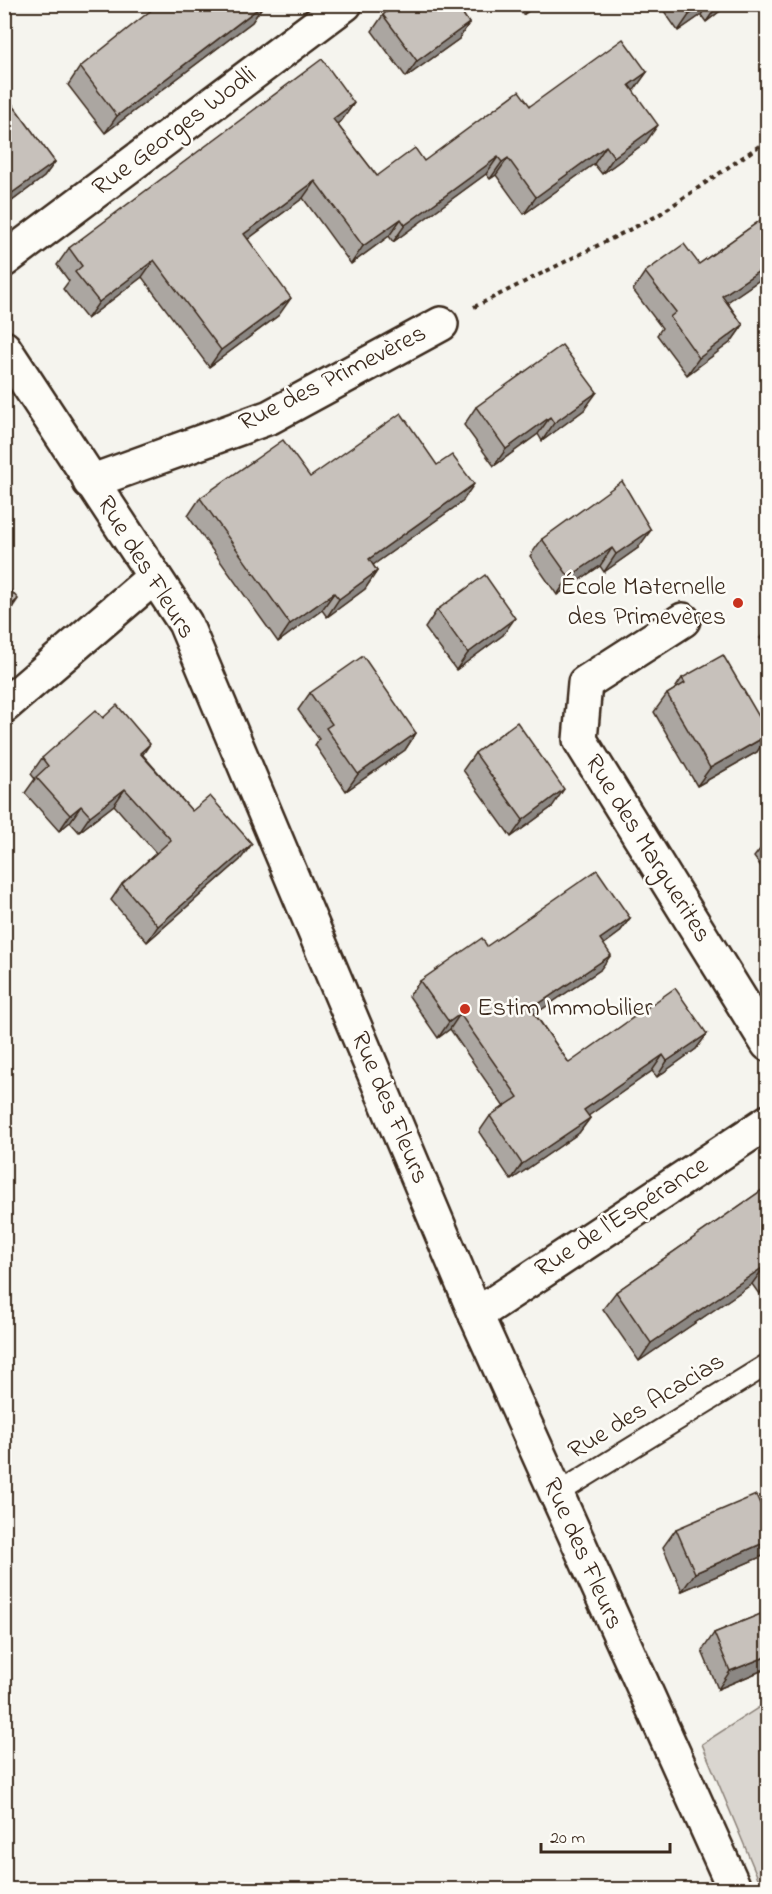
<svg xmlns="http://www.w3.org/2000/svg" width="772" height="1894" viewBox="0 0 772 1894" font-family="'Indie Flower',sans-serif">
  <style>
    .green { fill: #dad6d0; stroke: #8a8077; stroke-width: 1.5 }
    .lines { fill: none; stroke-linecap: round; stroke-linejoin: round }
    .lane-casing { stroke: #3b2a1e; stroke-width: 24 }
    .street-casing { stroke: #3b2a1e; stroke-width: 38 }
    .path { stroke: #3b2a1e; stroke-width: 4; stroke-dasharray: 4.5 4.5; stroke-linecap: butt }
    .lane { stroke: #fdfcf7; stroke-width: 20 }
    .street { stroke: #fdfcf7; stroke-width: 33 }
    .wall { fill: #aba6a1; stroke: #3b2a1e; stroke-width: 1.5 }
    .shaded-wall { fill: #8b8783; stroke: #3b2a1e; stroke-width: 1.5 }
    .building { fill: #c7c1bb; stroke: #3b2a1e; stroke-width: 1.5 }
    .poi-dot { fill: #c8321e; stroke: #fdfcf7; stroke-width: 2 }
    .labels { text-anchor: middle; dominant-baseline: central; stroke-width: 5; stroke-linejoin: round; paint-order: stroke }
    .street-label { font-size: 26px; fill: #3b2a1e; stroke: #fdfcf7 }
    .poi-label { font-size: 26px; fill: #3b2a1e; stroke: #fdfcf7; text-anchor: end }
  </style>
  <rect width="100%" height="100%" fill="#f5f4ee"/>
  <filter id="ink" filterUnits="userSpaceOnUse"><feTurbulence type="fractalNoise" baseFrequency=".0167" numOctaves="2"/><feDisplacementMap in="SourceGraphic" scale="12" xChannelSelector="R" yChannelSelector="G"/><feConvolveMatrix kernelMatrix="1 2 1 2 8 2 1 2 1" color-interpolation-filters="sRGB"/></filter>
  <g filter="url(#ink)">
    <polygon class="green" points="767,1702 768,1889 763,1890 702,1744"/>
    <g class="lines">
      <g class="lane-casing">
        <polyline id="lane" points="555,1495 768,1364"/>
      </g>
      <g class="street-casing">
        <g id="street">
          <polyline points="4,260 345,4"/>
          <polyline points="4,348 185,623 476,1315 735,1890"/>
          <polyline points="90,482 270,417 441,324"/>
          <polyline points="683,620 585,683 580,740 768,1044"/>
          <polyline points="4,706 153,578"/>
          <polyline points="476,1315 768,1122"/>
        </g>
      </g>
      <polyline class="path" points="474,307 657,216 768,140"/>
      <use href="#lane" class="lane"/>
      <use href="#street" class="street"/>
    </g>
    <g class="wall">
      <polygon points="264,4 252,22 105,133 68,85 80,67"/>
      <polygon points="395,4 456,4 469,23 459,39 406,77 372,31 383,15"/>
      <polygon points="515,4 538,4 523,15"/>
      <polygon points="659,4 729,4 706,22 701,15 678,31"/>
      <polygon points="647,72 633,90 646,142 602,174 594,164 524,214 496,175 490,179 486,174 393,242 389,236 351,264 303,198 248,239 279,315 209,367 142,277 87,319 63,289 69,281 57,265 69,248 354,103 342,120 337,124 377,176 424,161 530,106"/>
      <polygon points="4,93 55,162 44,177 4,207"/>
      <polygon points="768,211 768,274 727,302 743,325 731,342 687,375 657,335 662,328 633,290 645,272 699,264 762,219"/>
      <polygon points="476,407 584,410 542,441 538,434 494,466 464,425"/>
      <polygon points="200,498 462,502 373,565 377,571 365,589 327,617 322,610 278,642 188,516"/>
      <polygon points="542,539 638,548 604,572 600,566 557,595 530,556"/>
      <polygon points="437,610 503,635 456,670 425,628"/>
      <polygon points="768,627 768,648 760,638"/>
      <polygon points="682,678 768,732 768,736 757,752 697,786 654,712 667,694 674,690"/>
      <polygon points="310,693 416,733 405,750 346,791 315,745 319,739 298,710"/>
      <polygon points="103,718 143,755 192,811 240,860 147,942 111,900 122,884 156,853 114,805 79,832 70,822 59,831 25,793 35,779 31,774 42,758"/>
      <polygon points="475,753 552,807 511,837 463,770"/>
      <polygon points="768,839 768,876 754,857"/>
      <polygon points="630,918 619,933 603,945 600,970 535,1014 569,1063 707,1034 696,1049 657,1077 652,1071 588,1116 590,1118 579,1133 511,1180 479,1132 490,1116 504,1107 450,1029 438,1038 409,996 420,981 487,946"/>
      <polygon points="768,1186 768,1288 759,1294 752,1284 639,1361 603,1309 616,1292"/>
      <polygon points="768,1444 768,1471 760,1455"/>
      <polygon points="768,1521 768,1549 763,1556 682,1591 663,1547 676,1529"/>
      <polygon points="768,1611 768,1668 718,1689 702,1651 714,1633"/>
    </g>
    <g class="shaded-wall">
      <polygon points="264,4 252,22 105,133 117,116"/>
      <polygon points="531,4 538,4 523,15"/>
      <polygon points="705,4 708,4 701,15 678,31 689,15"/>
      <polygon points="718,4 729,4 706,22 717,6"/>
      <polygon points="469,23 459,39 406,77 417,61"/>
      <polygon points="647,72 635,89 617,102 629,85"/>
      <polygon points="354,103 342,120 321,136 333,119"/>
      <polygon points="658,125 646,142 602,174 614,157"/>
      <polygon points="606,146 594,164 524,214 536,197"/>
      <polygon points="498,157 486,174 393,242 405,225"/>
      <polygon points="508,158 496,175 490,179 502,162"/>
      <polygon points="55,162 44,177 4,207 4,204 12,193"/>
      <polygon points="315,181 303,198 232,251 244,234"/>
      <polygon points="401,219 389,236 351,264 363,246"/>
      <polygon points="154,260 142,277 87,319 99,302"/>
      <polygon points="768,265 768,274 710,314 722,296"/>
      <polygon points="291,298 279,315 209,367 221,350"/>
      <polygon points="743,325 731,342 687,375 699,358"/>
      <polygon points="597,392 584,410 542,441 554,423"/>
      <polygon points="550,417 538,434 494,466 506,449"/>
      <polygon points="474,484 462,502 356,577 369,559"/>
      <polygon points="651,530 638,548 604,572 616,554"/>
      <polygon points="612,548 600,566 557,595 569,577"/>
      <polygon points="377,571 365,589 327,617 339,599"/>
      <polygon points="334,593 322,610 278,642 290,624"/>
      <polygon points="18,599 6,617 4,618 4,611"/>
      <polygon points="515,618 503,635 456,670 468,653"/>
      <polygon points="416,733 405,750 346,791 358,774"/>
      <polygon points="768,735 757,752 697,786 710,768"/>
      <polygon points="150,744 139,760 140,753"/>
      <polygon points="125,789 114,805 79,832 90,816"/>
      <polygon points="564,789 552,807 511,837 523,820"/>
      <polygon points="81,806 70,822 59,831 70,815"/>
      <polygon points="252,844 240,860 147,942 158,926"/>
      <polygon points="630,918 619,933 589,955 600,939"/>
      <polygon points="611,955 600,970 520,1024 531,1009"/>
      <polygon points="460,1014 450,1029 438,1038 449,1022"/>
      <polygon points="707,1034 696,1049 657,1077 667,1061"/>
      <polygon points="663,1055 652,1071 574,1126 584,1110"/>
      <polygon points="590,1118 579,1133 511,1180 522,1164"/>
      <polygon points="765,1266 752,1284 639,1361 651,1343"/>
      <polygon points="768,1282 768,1288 759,1294"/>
      <polygon points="768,1541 768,1549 763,1556 682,1591 695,1573"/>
      <polygon points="768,1656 768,1668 718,1689 730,1671"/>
    </g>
    <g class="building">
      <polygon points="159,4 264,4 117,116 80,67"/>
      <polygon points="396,4 456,4 469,23 417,61 383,15"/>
      <polygon points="681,4 705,4 689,15"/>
      <polygon points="623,39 647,72 629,85 658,125 614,157 606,146 536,197 508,158 502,162 498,157 405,225 401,219 363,246 315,181 244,234 291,298 221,350 154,260 99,302 75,272 82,266 69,248 322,59 354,103 333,119 377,176 415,148 424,161 519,91 530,106"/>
      <polygon points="4,93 55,162 12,193 4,184"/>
      <polygon points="768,215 768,265 722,296 743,325 699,358 670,317 676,312 645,272 684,244 699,264"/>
      <polygon points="562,345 597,392 554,423 550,417 506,449 476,407"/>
      <polygon points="401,413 437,465 452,455 474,484 369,559 377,571 339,599 334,593 290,624 200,498 283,440 310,477"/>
      <polygon points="622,481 651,530 616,554 612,548 569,577 542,539"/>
      <polygon points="485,575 515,618 468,653 437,610"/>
      <polygon points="4,583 18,599 4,611"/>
      <polygon points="723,655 768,732 768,735 710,768 667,694 685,683 682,678"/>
      <polygon points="363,656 416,733 358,774 326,728 332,724 310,693"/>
      <polygon points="117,705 150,744 140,753 192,811 210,796 252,844 158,926 122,884 171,840 125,789 90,816 81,806 70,815 36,777 48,766 42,758 96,710 103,718"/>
      <polygon points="517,722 564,789 523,820 475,753"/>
      <polygon points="597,870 630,918 600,939 611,955 531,1009 569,1063 675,988 707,1034 667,1061 663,1055 584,1110 590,1118 522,1164 490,1116 518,1097 460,1014 449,1022 420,981 482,938 487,946"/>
      <polygon points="4,892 10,898 4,903"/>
      <polygon points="768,1186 768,1270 765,1266 651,1343 616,1292"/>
      <polygon points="756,1495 768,1521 768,1541 695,1573 676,1529"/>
      <polygon points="768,1611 768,1656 730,1671 714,1633"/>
    </g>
  </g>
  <g class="poi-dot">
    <circle cx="738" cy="603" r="6"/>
    <circle cx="465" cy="1009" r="6"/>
  </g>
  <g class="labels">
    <g class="street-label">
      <text transform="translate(175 132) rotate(-37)">Rue Georges Wodli</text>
      <text transform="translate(333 379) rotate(-27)">Rue des Primevères</text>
      <text transform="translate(145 568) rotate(58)">Rue des Fleurs</text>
      <text transform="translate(647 849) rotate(58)">Rue des Marguerites</text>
      <text transform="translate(389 1108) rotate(67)">Rue des Fleurs</text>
      <text transform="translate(622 1218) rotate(-33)">Rue de l'Espérance</text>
      <text transform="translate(647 1407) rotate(-32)">Rue des Acacias</text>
      <text transform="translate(582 1554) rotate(66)">Rue des Fleurs</text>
    </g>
    <g class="poi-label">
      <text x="726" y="588">École Maternelle<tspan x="726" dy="30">des Primevères</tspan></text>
      <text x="477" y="1009" text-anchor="start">Estim Immobilier</text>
    </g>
  </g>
  <rect width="772" height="1894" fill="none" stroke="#fdfcf7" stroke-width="24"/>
  <rect x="12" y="12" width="748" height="1870" fill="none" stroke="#3b2a1e" stroke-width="2" filter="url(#ink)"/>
  <path d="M541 1843v9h129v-9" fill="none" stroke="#3b2a1e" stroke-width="3"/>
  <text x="550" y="1843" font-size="18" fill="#3b2a1e" stroke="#fdfcf7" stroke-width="4.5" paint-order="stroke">20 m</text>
</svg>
